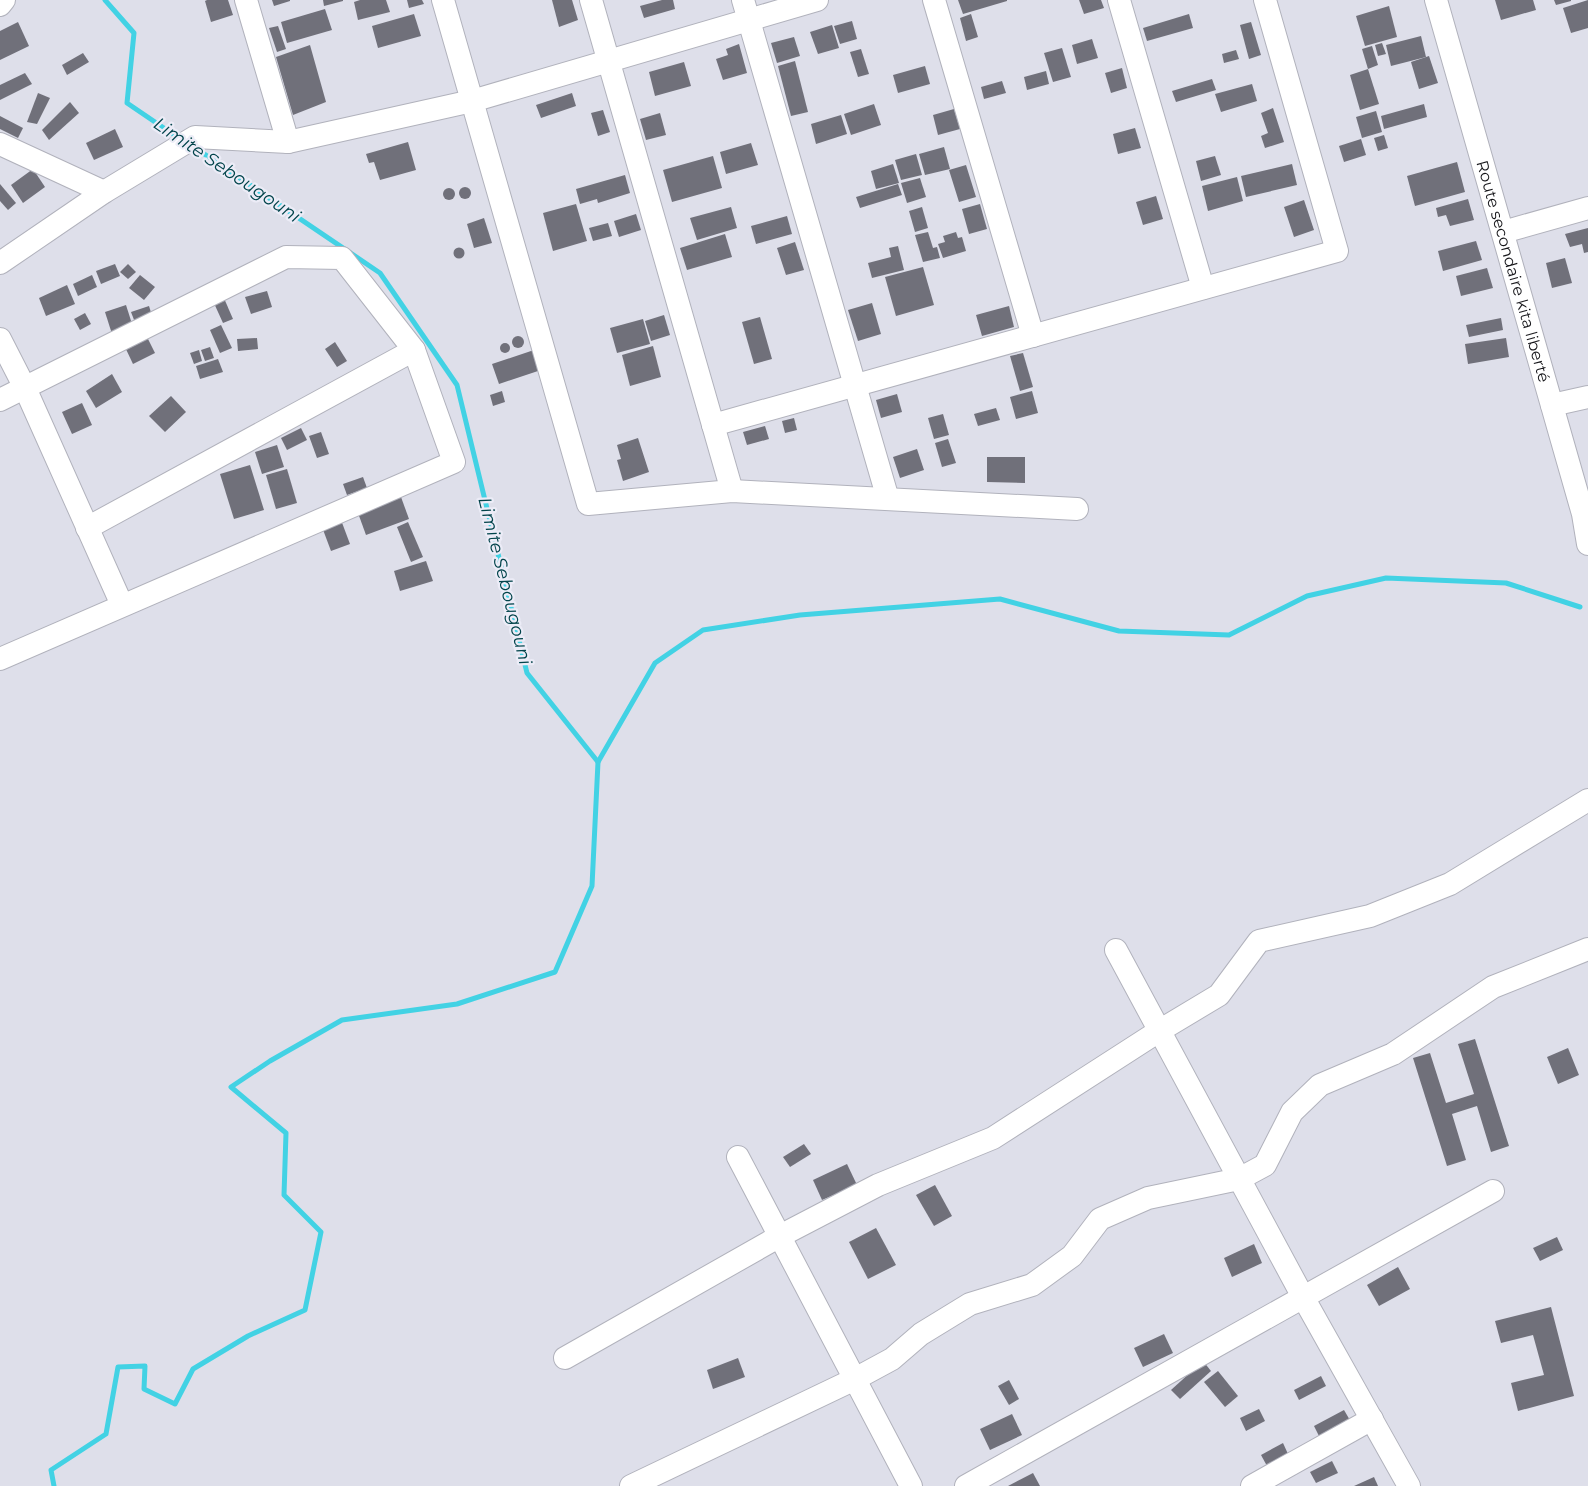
<svg xmlns="http://www.w3.org/2000/svg" width="1588" height="1486" viewBox="0 0 1588 1486" font-family="Montserrat,sans-serif">
  <style>
    .lines { fill: none; stroke-linecap: round; stroke-linejoin: round }
    .stream { stroke: #42d2e4; stroke-width: 5 }
    .building { fill: #70707a }
    .street-casing { stroke: #b1b2bc; stroke-width: 24 }
    .street { stroke: #fff; stroke-width: 22 }
    .labels { text-anchor: middle; dominant-baseline: central; stroke-width: 4.5; stroke-linejoin: round; paint-order: stroke }
    .street-label { font-size: 16px; fill: #16161a; stroke: #ececf7 }
    .water-label { font-size: 18px; font-style: italic; fill: #00434a; stroke: #ececf7 }
  </style>
  <rect width="100%" height="100%" fill="#dedfea"/>
  <g class="lines">
    <g class="stream">
      <polyline points="105,0 134,33 127,103 180,139"/>
      <polyline points="598,762 655,663 703,630 800,615 1000,599 1119,631 1229,635 1307,596 1386,578 1506,583 1580,607"/>
      <polyline points="54,1486 51,1470 106,1434 118,1367 145,1366 144,1389 175,1404 193,1369 248,1336 305,1310 321,1232 284,1195 286,1133 231,1087 270,1061 342,1020 457,1004 555,972 592,886 598,762 527,673 457,385 380,273 191,145"/>
    </g>
  </g>
  <g class="building">
    <polygon points="207,0 228,0 233,15 211,22 205,1"/>
    <polygon points="272,0 290,0 290,1 274,6"/>
    <polygon points="323,0 343,0 343,1 324,6"/>
    <polygon points="360,0 386,0 390,12 358,20 354,2"/>
    <polygon points="407,0 422,0 424,4 409,8"/>
    <polygon points="552,0 572,0 578,20 559,27"/>
    <polygon points="662,0 673,0 675,9 644,18 640,6"/>
    <polygon points="958,0 1007,0 1007,1 963,14"/>
    <polygon points="1079,0 1101,0 1104,8 1084,14"/>
    <polygon points="1495,0 1533,0 1536,10 1501,20"/>
    <polygon points="1554,0 1571,0 1571,1 1556,5"/>
    <polygon points="1588,0 1588,28 1571,33 1563,8"/>
    <polygon points="1389,6 1397,37 1365,46 1356,16"/>
    <polygon points="325,9 332,30 287,43 281,22"/>
    <polygon points="414,14 421,36 378,48 372,26"/>
    <polygon points="971,14 978,37 966,41 960,18"/>
    <polygon points="1189,14 1193,28 1147,41 1143,28"/>
    <polygon points="852,21 857,39 840,44 834,26"/>
    <polygon points="18,22 29,46 0,60 0,31"/>
    <polygon points="1251,22 1261,55 1249,59 1240,25"/>
    <polygon points="832,25 839,48 818,54 810,32"/>
    <polygon points="278,26 286,49 277,52 269,28"/>
    <polygon points="1421,36 1426,57 1391,66 1386,45"/>
    <polygon points="794,37 800,56 777,63 771,43"/>
    <polygon points="1092,39 1098,58 1077,64 1072,45"/>
    <polygon points="1382,43 1386,54 1378,56 1375,45"/>
    <polygon points="739,44 747,73 723,80 716,59 728,55 726,49"/>
    <polygon points="310,45 326,102 293,115 276,57"/>
    <polygon points="1372,46 1378,65 1368,69 1362,49"/>
    <polygon points="1062,48 1071,77 1053,82 1044,53"/>
    <polygon points="861,49 869,74 858,77 850,52"/>
    <polygon points="1236,50 1239,59 1224,63 1222,54"/>
    <polygon points="83,53 89,62 67,75 62,65"/>
    <polygon points="1429,56 1438,83 1419,89 1411,62"/>
    <polygon points="795,61 808,112 791,116 778,66"/>
    <polygon points="684,62 691,86 655,96 649,72"/>
    <polygon points="925,66 930,84 898,93 893,75"/>
    <polygon points="1122,68 1127,88 1111,93 1105,73"/>
    <polygon points="1368,69 1379,104 1360,110 1350,75"/>
    <polygon points="1046,71 1049,84 1027,90 1024,77"/>
    <polygon points="25,73 32,84 0,100 0,85"/>
    <polygon points="1212,79 1216,90 1176,102 1172,91"/>
    <polygon points="1002,81 1006,93 984,99 981,87"/>
    <polygon points="1252,84 1257,101 1221,112 1215,94"/>
    <polygon points="38,93 50,98 37,124 27,122"/>
    <polygon points="572,93 576,106 541,118 536,105"/>
    <polygon points="70,102 79,113 49,140 42,130"/>
    <polygon points="874,104 881,125 851,135 844,114"/>
    <polygon points="1424,104 1427,117 1384,129 1381,116"/>
    <polygon points="1273,108 1284,142 1265,148 1261,136 1268,133 1261,113"/>
    <polygon points="954,109 960,129 938,135 933,115"/>
    <polygon points="603,110 610,132 598,136 591,113"/>
    <polygon points="1376,111 1382,132 1362,138 1356,117"/>
    <polygon points="660,113 666,135 646,140 640,119"/>
    <polygon points="841,115 847,134 816,144 811,124"/>
    <polygon points="0,116 23,128 18,138 0,129"/>
    <polygon points="1135,128 1141,148 1118,154 1113,134"/>
    <polygon points="115,129 123,147 94,160 86,143"/>
    <polygon points="1384,135 1388,148 1378,151 1374,138"/>
    <polygon points="1361,139 1366,155 1344,162 1339,146"/>
    <polygon points="408,142 416,170 380,180 374,162 369,163 366,154"/>
    <polygon points="751,143 758,165 726,174 720,152"/>
    <polygon points="944,147 950,169 925,175 919,154"/>
    <polygon points="916,154 922,175 901,180 895,160"/>
    <polygon points="713,156 722,188 672,202 663,170"/>
    <polygon points="1215,156 1221,175 1201,181 1196,161"/>
    <polygon points="1457,162 1465,192 1415,206 1407,176"/>
    <polygon points="893,164 899,183 876,189 871,171"/>
    <polygon points="1292,164 1297,185 1246,197 1241,176"/>
    <polygon points="966,165 976,197 959,202 949,170"/>
    <polygon points="33,169 45,187 23,203 11,185"/>
    <polygon points="625,175 630,193 598,203 597,199 580,204 576,189"/>
    <polygon points="1237,177 1243,201 1208,211 1202,186"/>
    <polygon points="920,178 926,197 907,203 901,183"/>
    <polygon points="0,184 16,203 8,210 0,201"/>
    <polygon points="898,184 902,195 860,208 856,197"/>
    <circle cx="465" cy="193" r="6"/>
    <circle cx="449" cy="194" r="6"/>
    <polygon points="1156,196 1163,219 1143,225 1136,202"/>
    <polygon points="1468,199 1474,220 1450,226 1446,215 1438,217 1436,208"/>
    <polygon points="1304,200 1314,230 1294,237 1284,207"/>
    <polygon points="576,204 587,241 553,251 543,213"/>
    <polygon points="980,204 987,229 969,234 962,209"/>
    <polygon points="731,207 737,228 697,240 690,218"/>
    <polygon points="922,207 928,228 915,232 909,211"/>
    <polygon points="636,214 641,230 619,237 614,221"/>
    <polygon points="787,216 792,234 756,244 751,226"/>
    <polygon points="484,218 492,243 474,248 467,224"/>
    <polygon points="608,223 612,236 593,241 589,228"/>
    <polygon points="1588,228 1588,252 1584,253 1582,244 1570,247 1565,234"/>
    <polygon points="928,232 933,248 937,247 940,258 923,262 915,235"/>
    <polygon points="956,232 958,238 962,237 966,251 943,258 938,244 945,242 943,236"/>
    <polygon points="725,234 732,257 687,270 680,248"/>
    <polygon points="1476,241 1482,260 1443,271 1438,251"/>
    <polygon points="795,242 804,270 786,275 777,248"/>
    <polygon points="898,246 904,270 872,278 868,263 891,257 889,248"/>
    <circle cx="459" cy="253" r="5.5"/>
    <polygon points="1565,258 1572,283 1552,288 1546,263"/>
    <polygon points="115,264 120,276 101,284 96,271"/>
    <polygon points="128,264 136,272 128,279 120,272"/>
    <polygon points="923,267 934,305 896,316 885,277"/>
    <polygon points="1487,268 1493,288 1461,296 1456,276"/>
    <polygon points="92,275 97,287 78,296 73,284"/>
    <polygon points="140,275 155,287 144,300 129,288"/>
    <polygon points="67,285 75,304 46,316 39,298"/>
    <polygon points="267,291 272,307 251,314 245,297"/>
    <polygon points="223,296 233,319 223,323 213,301"/>
    <polygon points="872,303 881,334 858,341 848,310"/>
    <polygon points="126,305 133,327 112,334 105,312"/>
    <polygon points="149,306 153,319 136,325 131,312"/>
    <polygon points="1009,306 1014,327 982,336 976,315"/>
    <polygon points="85,313 91,324 80,330 74,319"/>
    <polygon points="664,315 670,335 651,341 645,321"/>
    <polygon points="760,317 772,359 754,364 742,322"/>
    <polygon points="1501,318 1503,330 1469,337 1466,325"/>
    <polygon points="643,319 650,344 617,353 610,328"/>
    <polygon points="221,325 232,348 220,353 210,330"/>
    <polygon points="146,335 155,353 133,364 124,345"/>
    <circle cx="518" cy="342" r="6"/>
    <polygon points="257,338 258,349 238,351 237,339"/>
    <polygon points="1506,338 1509,357 1468,364 1465,344"/>
    <polygon points="335,342 347,361 337,367 325,349"/>
    <circle cx="505" cy="348" r="5"/>
    <polygon points="653,346 661,377 630,386 622,355"/>
    <polygon points="210,347 214,358 205,361 201,350"/>
    <polygon points="199,350 202,361 194,364 190,353"/>
    <polygon points="534,350 541,370 499,384 492,364"/>
    <polygon points="1023,353 1033,387 1020,391 1010,356"/>
    <polygon points="218,359 223,372 200,379 196,366"/>
    <polygon points="112,374 122,392 96,408 86,391"/>
    <polygon points="502,391 505,402 493,406 490,395"/>
    <polygon points="1032,391 1038,413 1016,419 1010,397"/>
    <polygon points="897,394 902,412 881,418 876,400"/>
    <polygon points="171,396 186,412 165,432 149,416"/>
    <polygon points="82,403 92,425 72,434 62,412"/>
    <polygon points="996,408 1000,420 978,426 974,414"/>
    <polygon points="943,414 949,435 934,439 928,418"/>
    <polygon points="794,418 797,430 785,433 782,421"/>
    <polygon points="765,426 769,439 747,445 743,432"/>
    <polygon points="301,428 307,440 287,450 281,438"/>
    <polygon points="321,432 329,454 317,458 309,436"/>
    <polygon points="638,438 649,472 623,481 617,460 621,459 617,445"/>
    <polygon points="948,439 956,463 942,467 935,443"/>
    <polygon points="277,445 284,467 262,474 255,452"/>
    <polygon points="917,449 924,470 900,478 893,457"/>
    <polygon points="987,457 1025,457 1025,483 987,482"/>
    <polygon points="250,465 264,510 234,519 220,474"/>
    <polygon points="287,469 297,503 276,509 266,475"/>
    <polygon points="363,477 367,488 347,495 343,484"/>
    <polygon points="401,497 409,519 366,535 358,513"/>
    <polygon points="341,520 350,544 331,551 322,527"/>
    <polygon points="408,522 423,557 411,562 397,527"/>
    <polygon points="426,561 433,581 400,591 394,571"/>
    <polygon points="1475,1039 1509,1146 1491,1152 1477,1106 1452,1114 1466,1160 1447,1166 1413,1058 1430,1053 1446,1103 1474,1094 1458,1044"/>
    <polygon points="1568,1048 1579,1075 1558,1084 1547,1057"/>
    <polygon points="804,1144 811,1154 790,1167 783,1157"/>
    <polygon points="847,1164 857,1185 822,1200 813,1180"/>
    <polygon points="935,1185 952,1216 934,1226 916,1195"/>
    <polygon points="876,1228 896,1265 868,1279 849,1242"/>
    <polygon points="1557,1237 1563,1250 1540,1261 1533,1248"/>
    <polygon points="1254,1244 1262,1263 1232,1277 1224,1258"/>
    <polygon points="1398,1267 1410,1289 1379,1306 1367,1285"/>
    <polygon points="1551,1307 1574,1396 1518,1411 1511,1383 1544,1375 1533,1335 1501,1343 1495,1321"/>
    <polygon points="1164,1334 1173,1353 1143,1367 1134,1348"/>
    <polygon points="738,1358 745,1377 713,1389 707,1370"/>
    <polygon points="1203,1361 1211,1371 1180,1399 1171,1390"/>
    <polygon points="1218,1371 1238,1396 1225,1407 1204,1382"/>
    <polygon points="1321,1376 1326,1386 1299,1400 1294,1390"/>
    <polygon points="1009,1380 1019,1399 1009,1405 998,1386"/>
    <polygon points="1259,1409 1265,1421 1246,1431 1240,1418"/>
    <polygon points="1344,1410 1351,1422 1320,1438 1314,1426"/>
    <polygon points="1012,1414 1022,1435 990,1450 980,1429"/>
    <polygon points="1283,1443 1288,1454 1267,1466 1261,1455"/>
    <polygon points="1332,1461 1338,1473 1316,1483 1310,1472"/>
    <polygon points="1033,1473 1040,1486 1008,1486"/>
    <polygon points="1374,1477 1378,1486 1354,1486"/>
  </g>
  <g class="lines">
    <g class="street-casing">
      <g id="street">
        <polyline points="246,0 288,142"/>
        <polyline points="443,0 588,504 732,491 1077,509"/>
        <polyline points="591,0 732,491"/>
        <polyline points="743,0 888,499"/>
        <polyline points="934,0 1033,336"/>
        <polyline points="1119,0 1203,288"/>
        <path id="s1" d="M1436,0L1583,514L1588,544"/>
        <polyline points="0,5 4,0"/>
        <polyline points="0,144 104,192"/>
        <polyline points="1503,232 1588,208"/>
        <polyline points="0,263 104,192 195,137 288,142 472,101 817,0"/>
        <polyline points="0,339 25,388 122,605"/>
        <polyline points="0,400 286,257 342,258 414,350 454,462 0,659"/>
        <polyline points="1552,405 1588,397"/>
        <polyline points="713,425 1337,251 1265,0"/>
        <polyline points="87,528 414,350"/>
        <polyline points="1116,950 1303,1297 1409,1486"/>
        <polyline points="738,1157 911,1486"/>
        <polyline points="565,1358 780,1236 878,1185 993,1138 1159,1031 1219,995 1259,941 1370,916 1450,884 1588,800"/>
        <polyline points="631,1486 855,1379 892,1359 921,1334 970,1304 1032,1285 1072,1256 1100,1219 1148,1198 1239,1179 1265,1165 1292,1112 1320,1085 1393,1054 1493,987 1588,949"/>
        <polyline points="966,1486 1493,1191"/>
        <polyline points="1252,1486 1372,1419"/>
      </g>
    </g>
    <use href="#street" class="street"/>
  </g>
  <g class="labels">
    <g class="street-label">
      <text stroke="none"><textPath href="#s1" startOffset="282">Route secondaire kita liberté</textPath></text>
    </g>
    <g class="water-label">
      <text transform="translate(227 170) rotate(34)">Limite Sebougouni</text>
      <text transform="translate(505 581) rotate(76)">Limite Sebougouni</text>
    </g>
  </g>
</svg>
